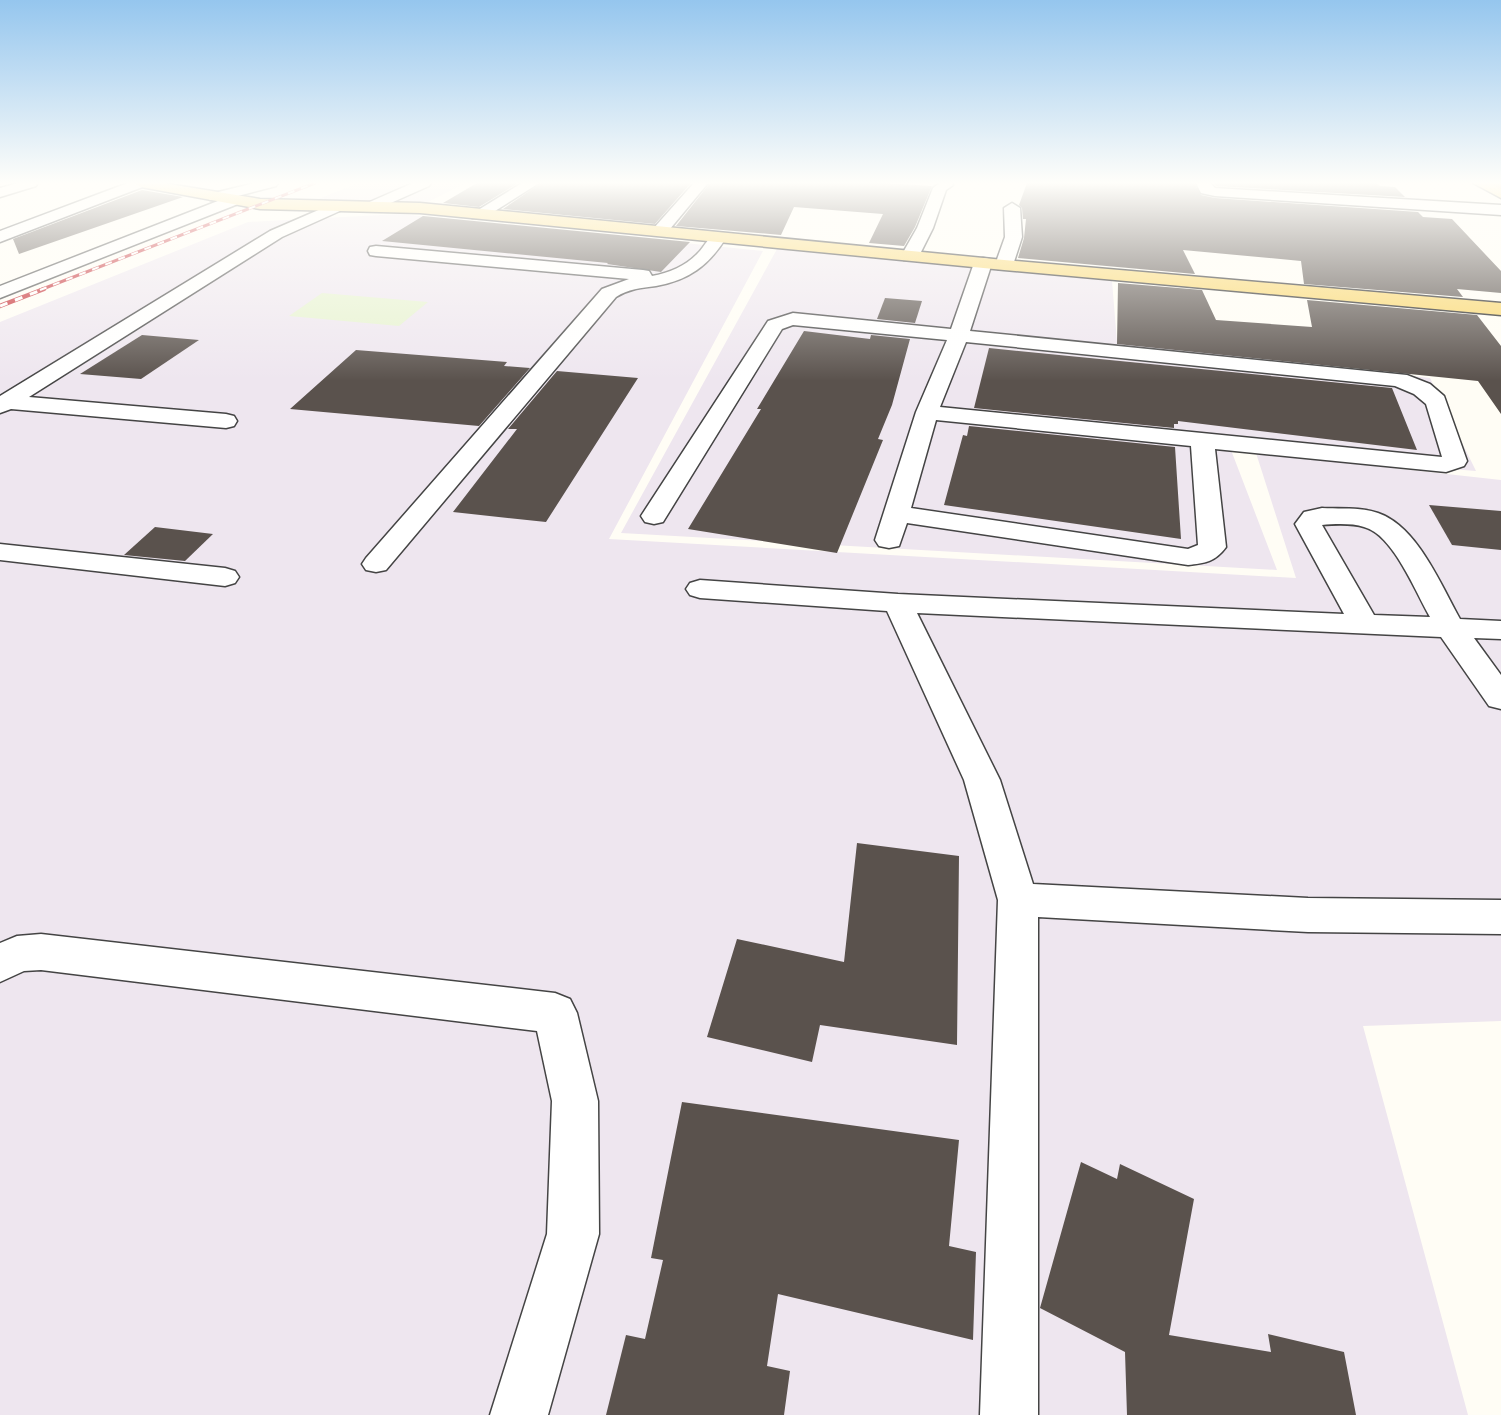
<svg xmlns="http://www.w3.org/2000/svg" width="1501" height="1415" viewBox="0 0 1501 1415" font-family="Spectral,serif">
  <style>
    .industrial { fill: #eee6ef }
    .pitch { fill: #e6f2cf }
    .building { fill: #5a524d }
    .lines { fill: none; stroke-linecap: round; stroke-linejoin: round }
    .minor-casing { stroke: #444; stroke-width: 3 }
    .major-casing { stroke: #222; stroke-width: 3 }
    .highway-casing { stroke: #222; stroke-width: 3 }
    .minor { fill: #fff; fill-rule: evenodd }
    .major { fill: #f9d66b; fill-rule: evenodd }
    .highway { fill: #f5a25d; fill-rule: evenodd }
    .rail-far1-casing { stroke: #c4262e; stroke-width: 3 }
    .rail-casing { stroke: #c4262e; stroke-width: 4.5 }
    .rail-far1 { stroke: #fff; stroke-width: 2; stroke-dasharray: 7; stroke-linecap: butt }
    .rail { stroke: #fff; stroke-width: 3; stroke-dasharray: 8; stroke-linecap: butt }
  </style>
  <rect width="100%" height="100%" fill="#fffdf5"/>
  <g class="industrial">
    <polygon points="358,183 466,183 428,202 316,200"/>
    <polygon points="400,214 763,251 609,539 1296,578 1256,453 1231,450 1277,570 621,533 777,249 1112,281 1117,342 1430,378 1476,471 1257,453 1501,480 1501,1021 1363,1026 1468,1415 0,1415 0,322 248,222"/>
  </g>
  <polygon class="pitch" points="322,293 428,302 399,326 289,316"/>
  <g class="building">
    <polygon points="477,183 518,183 479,207 443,203"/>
    <polygon points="541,183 691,183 655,224 503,209"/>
    <polygon points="710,183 885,183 932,186 915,227 904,246 869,243 883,214 794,207 781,235 676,226"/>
    <polygon points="1027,183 1194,183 1201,195 1215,198 1418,212 1423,217 1452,219 1501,271 1501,293 1457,289 1463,297 1304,284 1301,261 1183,250 1195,274 1018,258 1024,238 1026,219 1023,219 1022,208 1019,205"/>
    <polygon points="1213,183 1377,183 1380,186 1395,187 1405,197 1216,186"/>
    <polygon points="142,190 183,197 19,254 13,239"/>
    <polygon points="423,216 690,242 661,272 607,264 608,263 382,241"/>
    <polygon points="1118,283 1202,290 1216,320 1312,327 1307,300 1477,315 1501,346 1501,414 1478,381 1117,344"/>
    <polygon points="885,298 922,301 915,323 877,319"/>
    <polygon points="804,331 870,339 871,335 910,339 892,405 878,439 883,440 837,553 688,529 761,409 757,409"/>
    <polygon points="142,335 199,340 141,379 80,374"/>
    <polygon points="989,348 1392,388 1417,450 1178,421 1178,424 1174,424 1174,428 974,408"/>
    <polygon points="356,350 507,362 504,366 530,368 479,426 290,409"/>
    <polygon points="557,371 638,378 546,522 453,512 517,429 508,429"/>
    <polygon points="969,426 1175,447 1181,539 944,505 963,435 967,436"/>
    <polygon points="1429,505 1501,511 1501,550 1452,545"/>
    <polygon points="155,527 213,534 185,561 124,555"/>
    <polygon points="857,843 959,856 957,1045 820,1025 812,1062 707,1037 737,939 844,962"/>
    <polygon points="682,1102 959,1140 949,1246 976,1252 973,1340 778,1294 767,1366 790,1371 784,1415 606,1415 626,1335 645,1339 663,1260 651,1258"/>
    <polygon points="1081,1162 1117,1179 1120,1164 1194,1199 1169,1335 1271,1352 1268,1334 1344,1352 1356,1415 1127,1415 1125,1352 1040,1308"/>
  </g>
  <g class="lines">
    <g class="minor-casing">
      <g id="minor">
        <polygon points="18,183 38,183 36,186 0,197 0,188"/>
        <polygon points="128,183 147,183 145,186 0,242 0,231"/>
        <polygon points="255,183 278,183 276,186 234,197 241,201 238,204 0,298 0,286 223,199 210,200 207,197 210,194"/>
        <polygon points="413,183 431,183 429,186 375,210 365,210 362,207 365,204"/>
        <polygon points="522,183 539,183 484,218 472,218 470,215"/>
        <polygon points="694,183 708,183 665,235 653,235 651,232 653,229"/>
        <polygon points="940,183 952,183 953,185 946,190 933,228 919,256 916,260 904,260 901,256 917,228 933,188"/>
        <polygon points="1196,183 1210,183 1215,188 1501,205 1501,215 1215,196 1201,193"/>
        <polygon points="337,202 342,204 345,207 342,210 282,237 29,397 226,414 234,416 237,421 234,426 226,428 11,409 0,413 0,396 270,231"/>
        <polygon points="1012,203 1020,208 1022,237 1013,265 1010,269 998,269 995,265 1005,237 1004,208"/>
        <path d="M718,233L726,238C708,266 689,280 656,286C641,288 628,289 616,297L386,570L376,572L366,570L362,564L366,558L602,289L629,279L376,256L370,255L368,251L370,247L376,246L643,270L649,271L652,276C669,273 686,266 698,253C705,246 709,235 718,233Z"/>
        <path d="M983,258L989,259L992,263L970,331L1407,375L1430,384L1444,396L1467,461L1464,466L1446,472L1215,449L1226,547C1215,562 1205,563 1188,565L907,523L899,546L889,548L879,546L875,540L916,412L947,340L793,325L782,329L663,522L654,524L645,522L641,516L768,321L793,313L951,329L974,263L977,259ZM966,342L1395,386L1414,394L1426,404L1442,457L940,407ZM936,420L1191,446L1198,545L1188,549L911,508Z"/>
        <path d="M1322,508C1340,509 1361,507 1378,513C1417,526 1441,585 1460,619L1501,621V639L1474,638L1501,675V709L1489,706L1441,637L917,613L1000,780L1033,884L1308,898L1501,900V934L1308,932L1038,917V1415H980L998,900L964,780L887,611L700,598L690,595L686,589L690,583L700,580L898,594L1344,614L1295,524L1304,512ZM1322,525C1334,524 1352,523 1364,527C1393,534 1416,593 1430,617L1374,615Z"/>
        <polygon points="0,544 225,568 235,571 239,577 235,583 225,586 0,560"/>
        <polygon points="41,934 555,993 570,999 577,1013 598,1101 599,1234 548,1415 490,1415 547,1234 552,1101 537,1031 41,970 24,971 0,982 0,943 17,936"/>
      </g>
    </g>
    <g class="major-casing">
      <g id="major">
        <polygon points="134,183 163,183 260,199 420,203 1004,260 1501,303 1501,315 1004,270 420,213 260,209 141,187"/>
        <polygon points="1473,183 1490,183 1501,188 1501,198"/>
      </g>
    </g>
    <g class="highway-casing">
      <polygon id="highway" points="1490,183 1501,183 1501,189"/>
    </g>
    <use href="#minor" class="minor"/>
    <use href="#major" class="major"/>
    <use href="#highway" class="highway"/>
    <g class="rail-far1-casing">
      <polyline id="rail-far1" points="40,290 315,183"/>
    </g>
    <g class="rail-casing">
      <polyline id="rail" points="0,306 44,289"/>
    </g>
    <use href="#rail-far1" class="rail-far1"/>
    <use href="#rail" class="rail"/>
  </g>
  <linearGradient id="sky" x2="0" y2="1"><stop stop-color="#95c6ee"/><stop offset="0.48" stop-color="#fffefa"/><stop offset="1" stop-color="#fffefa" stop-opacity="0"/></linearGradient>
  <rect width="1501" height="381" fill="url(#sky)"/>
</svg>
